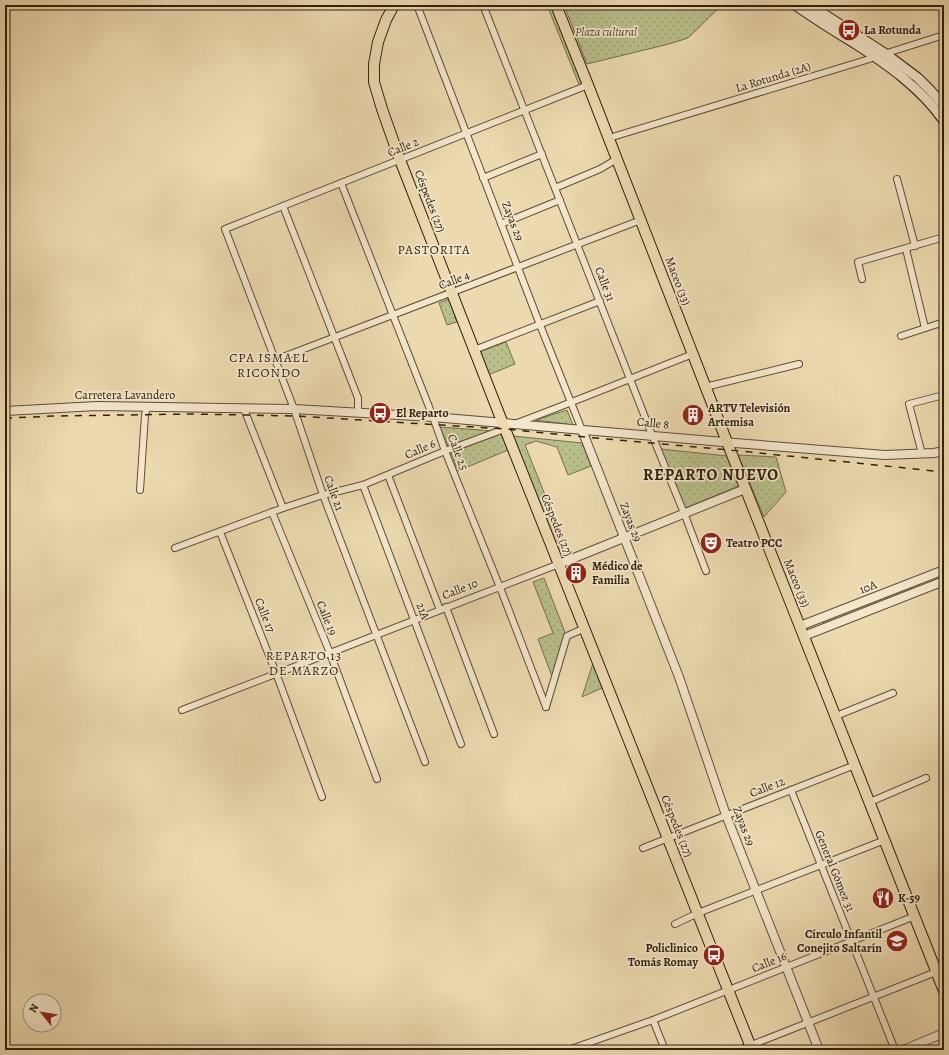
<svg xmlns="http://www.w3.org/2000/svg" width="949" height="1055" viewBox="0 0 949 1055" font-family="Alegreya,serif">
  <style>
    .grass { fill: url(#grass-dots); stroke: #74704d }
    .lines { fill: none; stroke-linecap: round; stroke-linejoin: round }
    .minor-casing { stroke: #5f4e37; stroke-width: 8 }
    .tertiary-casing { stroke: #5f4e37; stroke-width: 10 }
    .secondary-casing { stroke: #30200f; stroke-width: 11 }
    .primary-casing { stroke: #30200f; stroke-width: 12 }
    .minor { stroke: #f3e6cb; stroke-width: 6 }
    .tertiary { stroke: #f3e6cb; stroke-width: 8 }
    .secondary { stroke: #f3e6cb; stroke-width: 9 }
    .primary { stroke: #ecd9af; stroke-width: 10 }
    .rail { stroke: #30200f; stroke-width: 1.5; stroke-dasharray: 7 7; stroke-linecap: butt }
    .labels { text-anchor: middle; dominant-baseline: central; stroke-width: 3.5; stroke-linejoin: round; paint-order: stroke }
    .poi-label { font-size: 12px; font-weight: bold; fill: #30200f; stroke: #f3e6cb; text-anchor: start }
    .park-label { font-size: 12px; font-style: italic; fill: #52482e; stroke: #f3e6cb }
    .street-label { font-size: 12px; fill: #30200f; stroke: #f3e6cb }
    .neighbourhood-label { font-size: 13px; letter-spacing: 1px; fill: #30200f; stroke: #f3e6cb }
    .district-label { font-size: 16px; font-weight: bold; letter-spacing: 1px; fill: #30200f; stroke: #f3e6cb }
  </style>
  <defs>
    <pattern id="grass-dots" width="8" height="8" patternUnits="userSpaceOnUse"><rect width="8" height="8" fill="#b8bf8b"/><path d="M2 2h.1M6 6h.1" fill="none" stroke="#9ea477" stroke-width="1.8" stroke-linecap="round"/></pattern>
  </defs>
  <rect width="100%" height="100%" fill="#ecd9af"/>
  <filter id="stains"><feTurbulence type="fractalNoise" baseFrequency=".005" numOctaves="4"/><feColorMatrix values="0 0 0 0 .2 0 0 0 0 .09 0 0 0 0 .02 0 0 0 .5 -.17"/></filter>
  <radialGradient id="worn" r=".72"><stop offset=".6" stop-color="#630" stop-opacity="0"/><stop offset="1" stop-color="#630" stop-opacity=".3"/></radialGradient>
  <g class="grass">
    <polygon points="547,5 552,5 584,86 580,87"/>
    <polygon points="564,5 722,5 688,38 669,44 587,64"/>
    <polygon points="449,299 457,322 447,325 439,303"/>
    <polygon points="506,342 515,364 488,375 479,352"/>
    <polygon points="567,410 573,425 536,420"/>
    <polygon points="440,427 493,431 448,446"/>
    <polygon points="500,434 503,436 508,450 458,471 451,453"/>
    <polygon points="513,436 582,443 591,466 568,475 557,447 536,441 525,445 567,550 560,553"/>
    <polygon points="661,449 727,456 739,486 685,508"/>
    <polygon points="738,455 776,457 786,492 764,517"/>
    <polygon points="544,578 566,635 553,679 538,639 553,633 533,582"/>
    <polygon points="911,586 912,589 825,624 823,624 824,621"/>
    <polygon points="593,663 602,688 582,697"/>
  </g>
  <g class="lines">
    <g class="minor-casing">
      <g id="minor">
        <polyline points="417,5 540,325 582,430"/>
        <polyline points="483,5 652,435 686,518 706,571"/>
        <polyline points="884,54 944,35"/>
        <polyline points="609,138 876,57"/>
        <polyline points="483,178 542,154"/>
        <polyline points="897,179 915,246"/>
        <polyline points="341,183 433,417 445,451 501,590 546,707"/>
        <polyline points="555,188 600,169 617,159"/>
        <polyline points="283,206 358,398 358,412"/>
        <polyline points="501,224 560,200"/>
        <polyline points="906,249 925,328"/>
        <polyline points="862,279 858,262 944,237"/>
        <polyline points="901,336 944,322"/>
        <polyline points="474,350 600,301"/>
        <polyline points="275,360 641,220"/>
        <polyline points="705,387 799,364"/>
        <polyline points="244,409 283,508"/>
        <path d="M517,423C576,401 634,377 693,354"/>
        <polyline points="922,454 909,404 944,395"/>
        <polyline points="388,475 440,610"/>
        <polyline points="363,485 461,744"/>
        <polyline points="140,490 145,415 147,407"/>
        <polyline points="272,512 330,653 377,779"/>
        <polyline points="220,532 276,673 322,797"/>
        <polyline points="175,548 283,508 323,495 363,485 445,451 507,428"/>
        <polyline points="446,607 494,734"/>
        <polyline points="546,707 567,636 585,628"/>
        <polyline points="182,710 330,653 559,564"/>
        <polyline points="836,716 893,693"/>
        <polyline points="425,762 323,495 294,409 225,229 588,85"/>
        <polyline points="791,790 895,1050"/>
        <polyline points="870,802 926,778"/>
        <polyline points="643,848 855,765"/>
        <polyline points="675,924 698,913 885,840"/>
        <polyline points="653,1020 665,1050"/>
        <polyline points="568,1050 653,1020 915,916"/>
        <polyline points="739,1050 936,972"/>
      </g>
    </g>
    <g class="tertiary-casing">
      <g id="tertiary">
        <polyline points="5,411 97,406 294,409 433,417 735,443 885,455 934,453 944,451"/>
        <polyline points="582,430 679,677 726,815 819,1050"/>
        <polyline points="559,564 745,489"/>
        <polyline points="800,626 944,570"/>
        <polyline points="804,636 944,581"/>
        <polyline points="903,1050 944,1033"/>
      </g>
    </g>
    <g class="secondary-casing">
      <g id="secondary">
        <path d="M795,5C814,18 834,31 854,43C888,65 921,88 944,121"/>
        <polyline points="810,5 886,54 918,78 931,91 944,106"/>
      </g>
    </g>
    <g class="primary-casing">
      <g id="primary">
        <polyline points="394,5 386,20 378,42 374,64 374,82 382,109 400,160 505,429 752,1050"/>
        <polyline points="556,5 588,85 727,442 944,991"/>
      </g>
    </g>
    <use href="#minor" class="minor"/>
    <use href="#tertiary" class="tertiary"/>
    <use href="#secondary" class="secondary"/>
    <use href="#primary" class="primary"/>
    <polyline class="rail" points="5,418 56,416 191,414 296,416 505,429 585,437 730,450 944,472"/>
  </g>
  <defs>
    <g id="bus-disc" transform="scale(1.15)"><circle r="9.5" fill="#8f2418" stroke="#f3e6cb"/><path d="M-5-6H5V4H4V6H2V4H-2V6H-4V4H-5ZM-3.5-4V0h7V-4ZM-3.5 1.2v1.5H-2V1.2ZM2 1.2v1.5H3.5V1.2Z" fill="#fff"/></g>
    <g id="building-disc" transform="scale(1.15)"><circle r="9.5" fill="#8f2418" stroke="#f3e6cb"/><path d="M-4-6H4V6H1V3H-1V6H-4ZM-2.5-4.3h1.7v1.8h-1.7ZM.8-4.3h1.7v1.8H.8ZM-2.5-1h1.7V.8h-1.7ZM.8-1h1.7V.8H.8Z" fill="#fff"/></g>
    <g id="theatre-disc" transform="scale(1.15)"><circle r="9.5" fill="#8f2418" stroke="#f3e6cb"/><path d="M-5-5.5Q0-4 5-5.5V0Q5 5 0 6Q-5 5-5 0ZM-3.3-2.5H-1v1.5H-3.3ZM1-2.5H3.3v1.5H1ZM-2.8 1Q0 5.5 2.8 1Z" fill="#fff"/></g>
    <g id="restaurant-disc" transform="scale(1.15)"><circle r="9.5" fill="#8f2418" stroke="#f3e6cb"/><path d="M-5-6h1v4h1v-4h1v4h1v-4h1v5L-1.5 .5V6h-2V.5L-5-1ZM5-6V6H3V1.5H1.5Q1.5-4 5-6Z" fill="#fff"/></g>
    <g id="school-disc" transform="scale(1.15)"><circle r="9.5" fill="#8f2418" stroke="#f3e6cb"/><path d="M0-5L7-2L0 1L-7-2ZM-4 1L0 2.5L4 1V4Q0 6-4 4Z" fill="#fff"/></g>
  </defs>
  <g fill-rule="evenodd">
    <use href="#bus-disc" x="849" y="30"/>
    <use href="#bus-disc" x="380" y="413"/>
    <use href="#building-disc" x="693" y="415"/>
    <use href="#theatre-disc" x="711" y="543"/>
    <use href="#building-disc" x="576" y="573"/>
    <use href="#restaurant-disc" x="883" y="898"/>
    <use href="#school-disc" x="897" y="941"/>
    <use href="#bus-disc" x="714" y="955"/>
  </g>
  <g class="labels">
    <g class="poi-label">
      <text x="864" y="30">La Rotunda</text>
      <text x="708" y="408">ARTV Televisión<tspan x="708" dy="14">Artemisa</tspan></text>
      <text x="396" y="413">El Reparto</text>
      <text x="726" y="543">Teatro PCC</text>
      <text x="592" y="566">Médico de<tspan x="592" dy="14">Familia</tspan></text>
      <text x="898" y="898">K-59</text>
      <text x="882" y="934" text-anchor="end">Círculo Infantil<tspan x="882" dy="14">Conejito Saltarín</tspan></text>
      <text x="698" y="948" text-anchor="end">Policlinico<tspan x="698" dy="14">Tomás Romay</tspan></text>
    </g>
    <g class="park-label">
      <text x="606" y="32">Plaza cultural</text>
    </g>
    <g class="street-label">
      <text transform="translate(773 77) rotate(-17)">La Rotunda (2A)</text>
      <text transform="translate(403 147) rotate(-22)">Calle 2</text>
      <text transform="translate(430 201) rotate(69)">Céspedes (27)</text>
      <text transform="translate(513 221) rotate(69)">Zayas 29</text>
      <text transform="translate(454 280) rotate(-21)">Calle 4</text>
      <text transform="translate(678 281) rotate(69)">Maceo (33)</text>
      <text transform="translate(605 284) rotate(69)">Calle 31</text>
      <text x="125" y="395">Carretera Lavandero</text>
      <text transform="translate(653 423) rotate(5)">Calle 8</text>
      <text transform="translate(420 449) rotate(-23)">Calle 6</text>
      <text transform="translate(458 452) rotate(69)">Calle 25</text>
      <text transform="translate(334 493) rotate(70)">Calle 21</text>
      <text transform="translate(631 522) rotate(69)">Zayas 29</text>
      <text transform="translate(557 525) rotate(68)">Céspedes (27)</text>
      <text transform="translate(797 583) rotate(68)">Maceo (33)</text>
      <text transform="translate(868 587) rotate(-21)">10A</text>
      <text transform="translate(460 589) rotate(-21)">Calle 10</text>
      <text transform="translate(423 611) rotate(69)">21A</text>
      <text transform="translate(265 615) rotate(69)">Calle 17</text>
      <text transform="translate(327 618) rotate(68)">Calle 19</text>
      <text transform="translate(767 787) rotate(-21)">Calle 12</text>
      <text transform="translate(677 826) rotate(68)">Céspedes (27)</text>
      <text transform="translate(744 826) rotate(69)">Zayas 29</text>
      <text transform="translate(835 871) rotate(68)">General Gómez 31</text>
      <text transform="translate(769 962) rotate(-22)">Calle 16</text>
    </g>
    <g class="neighbourhood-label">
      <text x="434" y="249">PASTORITA</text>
      <text x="269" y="357">CPA ISMAEL<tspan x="269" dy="15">RICONDO</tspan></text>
      <text x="304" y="655">REPARTO 13<tspan x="304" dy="15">DE MARZO</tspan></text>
    </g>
    <g class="district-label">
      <text x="711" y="475">REPARTO NUEVO</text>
    </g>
  </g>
  <rect width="949" height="1055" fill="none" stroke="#ecd9af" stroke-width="20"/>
  <rect x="6" y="6" width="937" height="1043" fill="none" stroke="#30200f" stroke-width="2"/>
  <rect x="10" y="10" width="929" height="1035" fill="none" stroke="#30200f"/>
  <g transform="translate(42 1013) rotate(300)"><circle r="19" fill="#f3e6cb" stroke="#a59780"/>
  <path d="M0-3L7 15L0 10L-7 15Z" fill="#8f2418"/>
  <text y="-6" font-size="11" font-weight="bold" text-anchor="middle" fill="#30200f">N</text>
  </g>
  <rect width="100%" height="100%" filter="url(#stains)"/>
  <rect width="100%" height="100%" fill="url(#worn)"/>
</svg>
